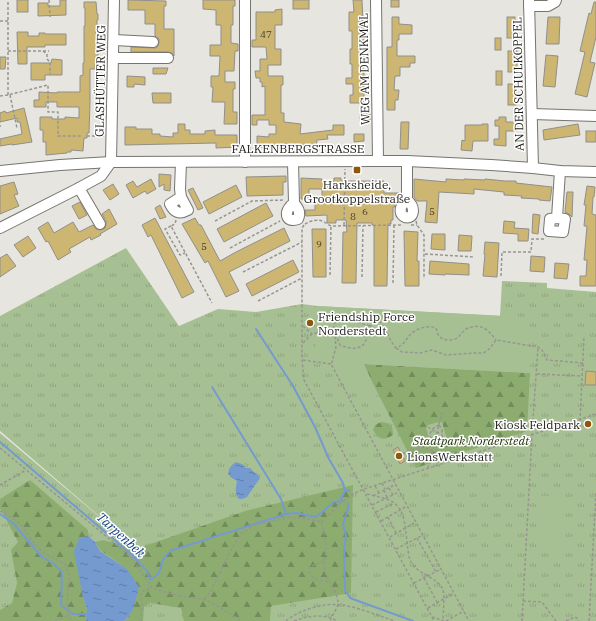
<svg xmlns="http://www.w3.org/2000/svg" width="596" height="621" viewBox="0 0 596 621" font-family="'IBM Plex Serif',serif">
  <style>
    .grass { fill: url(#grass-tufts) }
    .forest { fill: url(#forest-firs); fill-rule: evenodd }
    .garden { fill: #a7c093 }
    .water { fill: url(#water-ripples) }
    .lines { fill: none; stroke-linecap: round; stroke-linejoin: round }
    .stream { stroke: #759ad0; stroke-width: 2 }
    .building { fill: #ccb672; stroke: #918f8a }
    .minor-casing { stroke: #76746f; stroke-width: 12 }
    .path { stroke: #979591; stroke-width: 1.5; stroke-dasharray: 3 2; stroke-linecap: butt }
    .minor { stroke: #fff; stroke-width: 10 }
    .poi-dot { fill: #8e570c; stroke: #fff; stroke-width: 1.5 }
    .labels { text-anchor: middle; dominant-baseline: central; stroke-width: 3; stroke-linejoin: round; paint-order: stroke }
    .number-label { font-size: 10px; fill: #48422f }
    .street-label { font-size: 12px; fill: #1c1b19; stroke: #fff }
    .poi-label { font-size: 12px; fill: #1c1b19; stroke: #fff; text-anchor: start }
    .park-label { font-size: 12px; font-style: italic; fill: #203508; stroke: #fff }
    .water-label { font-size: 13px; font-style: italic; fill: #113e7f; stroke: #fff }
  </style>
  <defs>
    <pattern id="grass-tufts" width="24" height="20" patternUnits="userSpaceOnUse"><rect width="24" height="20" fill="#a7c093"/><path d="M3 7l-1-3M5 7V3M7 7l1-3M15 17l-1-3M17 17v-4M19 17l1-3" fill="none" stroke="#8fa47e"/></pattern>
    <pattern id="forest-firs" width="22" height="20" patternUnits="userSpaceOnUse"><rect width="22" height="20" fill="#8dad70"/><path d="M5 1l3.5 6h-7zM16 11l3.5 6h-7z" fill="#728c5b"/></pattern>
    <pattern id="water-ripples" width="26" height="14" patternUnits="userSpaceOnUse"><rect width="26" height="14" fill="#759ad0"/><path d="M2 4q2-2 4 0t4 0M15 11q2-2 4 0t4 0" fill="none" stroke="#5f7da8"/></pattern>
  </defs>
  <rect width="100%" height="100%" fill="#e7e5df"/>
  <polygon class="grass" points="126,248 179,326 218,309 256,312 302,304 317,306 500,316 502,281 547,283 547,288 596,292 596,621 0,621 0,433 127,540 0,431 0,316"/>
  <g class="forest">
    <path d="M363,364L530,373L527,431L416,468ZM440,422L442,423L447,440L445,443L428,425Z"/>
    <path d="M381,422C390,423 393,425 393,435C384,441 379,440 373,430L375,425Z"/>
    <polygon points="30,480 88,530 88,536 79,539 83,597 87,609 86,621 0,621 0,610 12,603 17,583 11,550 18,542 0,508 0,499"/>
    <polygon points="353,485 351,593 271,606 270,621 184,621 181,608 150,603 144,607 143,621 124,621 128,618 127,569 100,550 95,542 103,540 136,549 245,511"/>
  </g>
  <g class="garden">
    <polygon points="317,306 525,317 523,353 531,353 530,373 364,364 378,395 366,401 355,381 345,386 333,363 314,362"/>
    <polygon points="440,422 442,423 447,440 445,443 433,447 431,445 426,428 428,425"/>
    <polygon points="392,482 399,495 376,507 368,492 370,489"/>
    <polygon points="541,496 566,497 563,548 539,547"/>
  </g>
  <g class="water">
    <path d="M236,462L242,464L246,468H250C253,472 258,474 260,478L247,497L242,499H239C234,494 236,487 237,481L232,478L228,474C229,468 231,465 236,462Z"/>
    <path d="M88,536L95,542L100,551L127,569L139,587C136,598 134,614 124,621H86L87,609L83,597L74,552L79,538Z"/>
  </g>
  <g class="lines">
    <g class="stream">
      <polyline points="256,329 293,386 315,427 329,459 343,483 345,491 349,490"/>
      <polyline points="212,387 281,499 286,514"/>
      <polyline points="0,442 132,555 147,571 150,580 158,574 161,568 162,561 170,551 267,520 286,514 296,513 316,517 327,508 333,502 343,501"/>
      <polyline points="342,500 341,498 345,491"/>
      <polyline points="348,504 348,509 343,524 346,536 344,548 345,590 350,598 413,621"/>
      <polyline points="0,514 13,523 41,556 54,564 62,572 61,605 73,614 87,614"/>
    </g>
  </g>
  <g class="building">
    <rect x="17" y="0" width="11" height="12"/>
    <polygon points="60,0 66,0 66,15 38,16 38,3 48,3 48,6 60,6"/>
    <polygon points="128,0 166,1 166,6 164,6 164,29 174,29 174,56 172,53 168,52 131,52 131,47 156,48 158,46 159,42 159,39 155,36 155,24 145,24 145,10 128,10"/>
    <polygon points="203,0 235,0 235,6 233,6 233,25 231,25 231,43 238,44 238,51 235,51 234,71 225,71 225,82 235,82 235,89 233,89 233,112 237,112 237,124 224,124 225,102 212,102 213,87 211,87 211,76 219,76 220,56 210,56 210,45 221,45 221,25 216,25 216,10 203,9"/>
    <rect x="293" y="0" width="16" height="9"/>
    <polygon points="353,0 362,0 364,43 363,71 364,71 364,103 350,103 350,95 353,95 353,84 346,84 346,78 352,78 352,64 350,64 350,49 352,49 352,31 349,31 349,12 354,12"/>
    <rect x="391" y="0" width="8" height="7"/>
    <polygon points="84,2 96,2 97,14 98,14 98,20 97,20 97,26 96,26 96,51 98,51 98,57 96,57 95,69 90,69 90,102 89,133 87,133 87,138 84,138 83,151 71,150 71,152 67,152 67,153 46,155 46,142 43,142 43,130 40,130 40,117 52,117 52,119 65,119 65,117 79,118 79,107 57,107 57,102 46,102 46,107 34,107 34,100 39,100 39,92 57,93 57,92 80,92 80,76 83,75 83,63 84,63 84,26 85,26 85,8 84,8"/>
    <polygon points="594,2 596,2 596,37 590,62 595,63 587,97 575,94 585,52 580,51 589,13 591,14"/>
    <polygon points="282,9 282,25 275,25 275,49 281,49 281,65 268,65 268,76 283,76 283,85 281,85 281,113 284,113 284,122 301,124 300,134 333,130 333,125 344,125 344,135 327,135 328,139 317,140 316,148 309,147 309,146 284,144 284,148 257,147 257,136 269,137 269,134 276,134 276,125 269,125 269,120 257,120 257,125 252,125 252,115 265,115 265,86 262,87 262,82 260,82 260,78 256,78 255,71 260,71 260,59 267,59 266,47 252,47 252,40 256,40 256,12 275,12 275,10"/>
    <polygon points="392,17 399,17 399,24 412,25 412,34 399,34 399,40 397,40 397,56 415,56 415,63 410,63 410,67 400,67 400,76 395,76 394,90 399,90 398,100 395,100 395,110 387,110 387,47 392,47"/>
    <rect x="507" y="17" width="8" height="21"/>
    <polygon points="548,17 560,17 559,44 546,44"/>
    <polygon points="17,32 28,32 28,36 39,36 39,33 45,33 45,34 66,34 66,45 45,45 45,47 27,47 27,64 18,64"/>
    <rect x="495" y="38" width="6" height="12"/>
    <rect x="508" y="51" width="9" height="21"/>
    <polygon points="546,55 558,56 555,87 543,86"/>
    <polygon points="0,57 6,57 5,69 0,69"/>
    <polygon points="52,59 62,60 62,75 45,75 45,80 31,80 31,63 51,63"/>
    <polygon points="153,68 168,68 166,74 153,74"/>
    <rect x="496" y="71" width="6" height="14"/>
    <polygon points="127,76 145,77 145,85 134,84 134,87 127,87"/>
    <rect x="508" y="84" width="8" height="21"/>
    <polygon points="152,93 171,93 171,103 153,103"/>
    <polygon points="24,108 32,142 12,145 12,144 0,146 0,139 22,134 20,122 17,122 17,118 0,122 0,113 5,111 6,113"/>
    <rect x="360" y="114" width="10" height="6"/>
    <polygon points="499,117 506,117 506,122 517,122 517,131 506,131 506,146 494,145 494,139 499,139 499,126 495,126 495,120 499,120"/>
    <polygon points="401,122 409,122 408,149 400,149"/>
    <polygon points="178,124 185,124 185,130 190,130 190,134 205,134 205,131 215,130 215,135 237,135 237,147 216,148 216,143 125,145 125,127 136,127 136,129 152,129 152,134 160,134 160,136 173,137 173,133 178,133"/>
    <polygon points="482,124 488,124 488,141 473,141 472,151 461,150 462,140 465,141 465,125 482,125"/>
    <polygon points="578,124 580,135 544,140 543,130"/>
    <rect x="586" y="131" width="10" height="11"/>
    <polygon points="354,134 364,134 364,141 354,142"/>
    <polygon points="159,174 171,175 170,191 164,190 164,184 159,187"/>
    <polygon points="286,176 286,182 283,182 283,195 247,196 246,177"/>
    <polygon points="301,178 322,179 322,181 334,181 334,178 341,178 341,181 384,181 384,193 399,193 399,199 395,199 395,207 393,207 393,220 391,220 391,224 388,224 387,286 374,286 374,225 372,225 372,223 357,223 356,283 342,283 343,232 347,232 346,220 336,220 336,223 327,223 327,215 306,216 305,210 315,210 315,202 322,202 322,189 309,189 309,199 301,199"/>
    <polygon points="151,179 156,189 147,194 145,191 133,198 126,185 133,181 137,187"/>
    <polygon points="414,179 446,182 446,179 464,180 464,179 485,180 485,179 505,181 516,181 516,183 552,187 550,201 539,200 539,199 521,198 522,196 504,195 504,192 474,189 474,194 439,192 437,223 425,222 427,201 417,201 414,197"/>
    <polygon points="14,182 18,194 14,195 19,206 0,214 0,186"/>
    <polygon points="113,184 119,194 110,200 103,190"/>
    <polygon points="236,185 242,197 209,214 203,202"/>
    <polygon points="587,186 595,187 594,197 593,197 592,214 596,215 596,286 580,286 580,276 586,276 587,260 584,260 587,226 584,226 586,205 584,205"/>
    <polygon points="193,188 203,208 198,210 188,190"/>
    <polygon points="567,192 573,192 572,217 569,214 565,212"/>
    <polygon points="80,202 87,215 79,219 72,206"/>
    <polygon points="266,203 273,216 224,242 217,229"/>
    <polygon points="160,205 166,217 160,219 155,208"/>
    <polygon points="109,209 117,224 100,234 101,235 91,240 90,237 69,249 71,252 58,260 48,241 46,242 38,228 48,222 54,233 73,222 79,232 93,225 96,229 100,230 105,228 106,224 106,221 102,214"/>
    <polygon points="533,214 540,215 538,234 532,233"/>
    <polygon points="155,218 194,292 182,298 151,235 148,237 142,225"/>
    <polygon points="195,218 199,225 201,225 220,261 236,252 284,228 290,241 229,272 239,291 226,297 208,261 205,263 182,224"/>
    <polygon points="504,221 515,222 514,228 529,229 528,241 518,241 518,234 503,233"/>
    <polygon points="312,229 326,229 326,277 313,277"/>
    <polygon points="404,231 418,232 417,261 419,261 419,286 405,286"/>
    <polygon points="432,234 445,234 445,250 431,249"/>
    <polygon points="459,235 472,236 471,251 458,251"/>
    <polygon points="28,236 36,248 23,257 14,245"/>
    <polygon points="485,242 499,243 497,277 483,276 485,254 484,254"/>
    <polygon points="7,254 16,266 0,277 0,258"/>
    <polygon points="531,256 545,257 544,272 530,271"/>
    <polygon points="293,260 299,272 252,296 246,284"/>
    <polygon points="430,261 469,264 469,275 445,274 445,275 429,274"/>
    <polygon points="555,263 569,264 567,279 554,278"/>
    <polygon points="586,371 596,372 596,385 585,385"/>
    <polygon points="398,447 405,461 400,464 393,450"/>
  </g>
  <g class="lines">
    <g class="minor-casing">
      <g id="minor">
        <polyline points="376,0 378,161"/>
        <polyline points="529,0 533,168"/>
        <polyline points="529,6 548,6 555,2 556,0"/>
        <polyline points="114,40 153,42"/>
        <polyline points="113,58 168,58"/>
        <polyline points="532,114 596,116"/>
        <path d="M181,162L180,189L181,197L188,210C179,215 174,212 170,204L181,197"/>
        <polyline points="245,162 245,0"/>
        <path d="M293,162L294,203C298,208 301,212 298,219C285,224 283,210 294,203"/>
        <polyline points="0,171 60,165 111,162 378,161 407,161 491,165 533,168 560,171 596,172"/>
        <polyline points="79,188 100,224"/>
        <path d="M407,200C390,214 412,225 413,211C413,206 411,203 407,200V161"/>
        <polyline points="557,218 550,219 549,231 563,232 565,219 557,218 560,171"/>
        <polyline points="0,228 79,188 101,176 111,162 114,0"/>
      </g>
    </g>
    <g class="path">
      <polyline points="49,0 50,17"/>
      <polyline points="0,21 8,21"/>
      <polyline points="8,51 49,51"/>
      <polyline points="43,51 47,54 47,59 50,62 50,74"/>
      <polyline points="8,95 8,0"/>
      <polyline points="10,95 17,128"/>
      <polyline points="0,96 8,95 48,85 48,112 58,112 58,136 81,136"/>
      <polyline points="0,126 1,126"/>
      <polyline points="87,136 104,136"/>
      <polyline points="176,220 175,224 171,226 212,303"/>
      <polyline points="215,221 252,201 284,200"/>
      <polyline points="416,221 417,225 424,235 424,279"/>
      <path d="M305,224C310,221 316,219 322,221C325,222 328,225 331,226L403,225"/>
      <polyline points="304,225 302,228 302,360 304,380 434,621"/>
      <polyline points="344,225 345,169"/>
      <polyline points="411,225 417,225"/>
      <polyline points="171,226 165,229 180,255 185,253"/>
      <polyline points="230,248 280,221"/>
      <polyline points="425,254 475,257"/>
      <polyline points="243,272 302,242"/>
      <polyline points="330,275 331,226"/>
      <polyline points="501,276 502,252 531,252 532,239 545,239"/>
      <polyline points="362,277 363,226"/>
      <polyline points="393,283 394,225"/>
      <polyline points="258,301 302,278"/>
      <polyline points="303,326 312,334"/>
      <path d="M370,326C357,322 349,319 335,322L334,325L336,347L332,362L331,364L469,621"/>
      <path d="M303,343L312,334L316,333L335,336L337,337L340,345C347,348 358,351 364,344C366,342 371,324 373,320L377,319C387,327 388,339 396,348C406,344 405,339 412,333C418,328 429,325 436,328C437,331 437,334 440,337C444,341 453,341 457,338C460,336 461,333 464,331C465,329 468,328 469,328C482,323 488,330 496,340"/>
      <polyline points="396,348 402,352 420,353 432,350 446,355 474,353 483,353 487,351 491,347 496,340 538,347 542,350 547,360 583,363"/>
      <polyline points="303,360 331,364"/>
      <polyline points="537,374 582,376"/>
      <polyline points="580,421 584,336"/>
      <path d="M439,425C445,432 443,441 434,444C427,437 430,428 439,425Z"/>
      <polyline points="428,427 437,433 442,432"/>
      <polyline points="431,438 436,437 450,444"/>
      <polyline points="0,448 125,552 134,561 152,588 171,594 191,598 203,599 216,605 242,621"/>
      <polyline points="402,454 411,450 422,447 432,451"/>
      <polyline points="428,468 442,412"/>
      <polyline points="382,483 385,489"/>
      <polyline points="0,485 26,470"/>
      <polyline points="375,486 379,493"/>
      <polyline points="389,488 393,495"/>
      <polyline points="384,490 387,497"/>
      <path d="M367,494C402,501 403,507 407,541C408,548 408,556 411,562C418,575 438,577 443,590C445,598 443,612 443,621"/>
      <polyline points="373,496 396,484"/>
      <polyline points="372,505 399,492"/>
      <polyline points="0,511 14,519 23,527 33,542 44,553 65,564 69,575 67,605 68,616 72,621"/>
      <polyline points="376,512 394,503"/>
      <polyline points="388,517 396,533"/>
      <polyline points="381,521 407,506"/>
      <polyline points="321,522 342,502 353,494 364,489 596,414"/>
      <polyline points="390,537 416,522"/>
      <polyline points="417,538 436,572"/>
      <polyline points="396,549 423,535"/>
      <path d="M324,561L309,567C310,581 320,580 331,582"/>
      <polyline points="424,578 437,602"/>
      <polyline points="414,583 441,569"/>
      <path d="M204,599L211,591L231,550L242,533L255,525L289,517L308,519L321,522C323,529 325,536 326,544C327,553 322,562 325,572C328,582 338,592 338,604C337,609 332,616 330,621"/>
      <polyline points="523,601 542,602 556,621"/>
      <polyline points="428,608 454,593"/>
      <polyline points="432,617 444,621"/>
      <polyline points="55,621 68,616"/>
      <polyline points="141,621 142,606 141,592 151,588"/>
      <path d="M286,621C300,609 329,601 347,606C363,609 379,616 395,621"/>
      <path d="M294,621C308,616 323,613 337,621"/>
      <polyline points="446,621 464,611"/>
      <polyline points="522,621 532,434 538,347"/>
      <polyline points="566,621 575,617 578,619 578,621"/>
      <polyline points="589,621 596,492"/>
    </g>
    <use href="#minor" class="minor"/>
  </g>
  <g class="poi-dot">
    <rect x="353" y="166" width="8" height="8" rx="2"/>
    <circle cx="310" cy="323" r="4"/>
    <circle cx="588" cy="424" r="4"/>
    <circle cx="399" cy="456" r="4"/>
  </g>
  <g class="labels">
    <g class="number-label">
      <text x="266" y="34">47</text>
      <text x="365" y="211">6</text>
      <text x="432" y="211">5</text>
      <text x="353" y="216">8</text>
      <text x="319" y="244">9</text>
      <text x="204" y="246">5</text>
    </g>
    <g class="street-label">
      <text transform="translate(364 69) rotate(-91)">WEG AM DENKMAL</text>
      <text transform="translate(100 81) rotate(-89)">GLASHÜTTER WEG</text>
      <text transform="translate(518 84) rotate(-91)">AN DER SCHULKOPPEL</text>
      <text x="298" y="148">FALKENBERGSTRASSE</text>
    </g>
    <g class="poi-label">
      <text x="357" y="184" text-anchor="middle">Harksheide,<tspan x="357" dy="14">Grootkoppelstraße</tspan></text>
      <text x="318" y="316">Friendship Force<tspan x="318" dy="14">Norderstedt</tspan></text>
      <text x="580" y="424" text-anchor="end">Kiosk Feldpark</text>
      <text x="407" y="456">LionsWerkstatt</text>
    </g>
    <g class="park-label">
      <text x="471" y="440">Stadtpark Norderstedt</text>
    </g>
    <g class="water-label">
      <text transform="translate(121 535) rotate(42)">Tarpenbek</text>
    </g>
  </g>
</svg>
